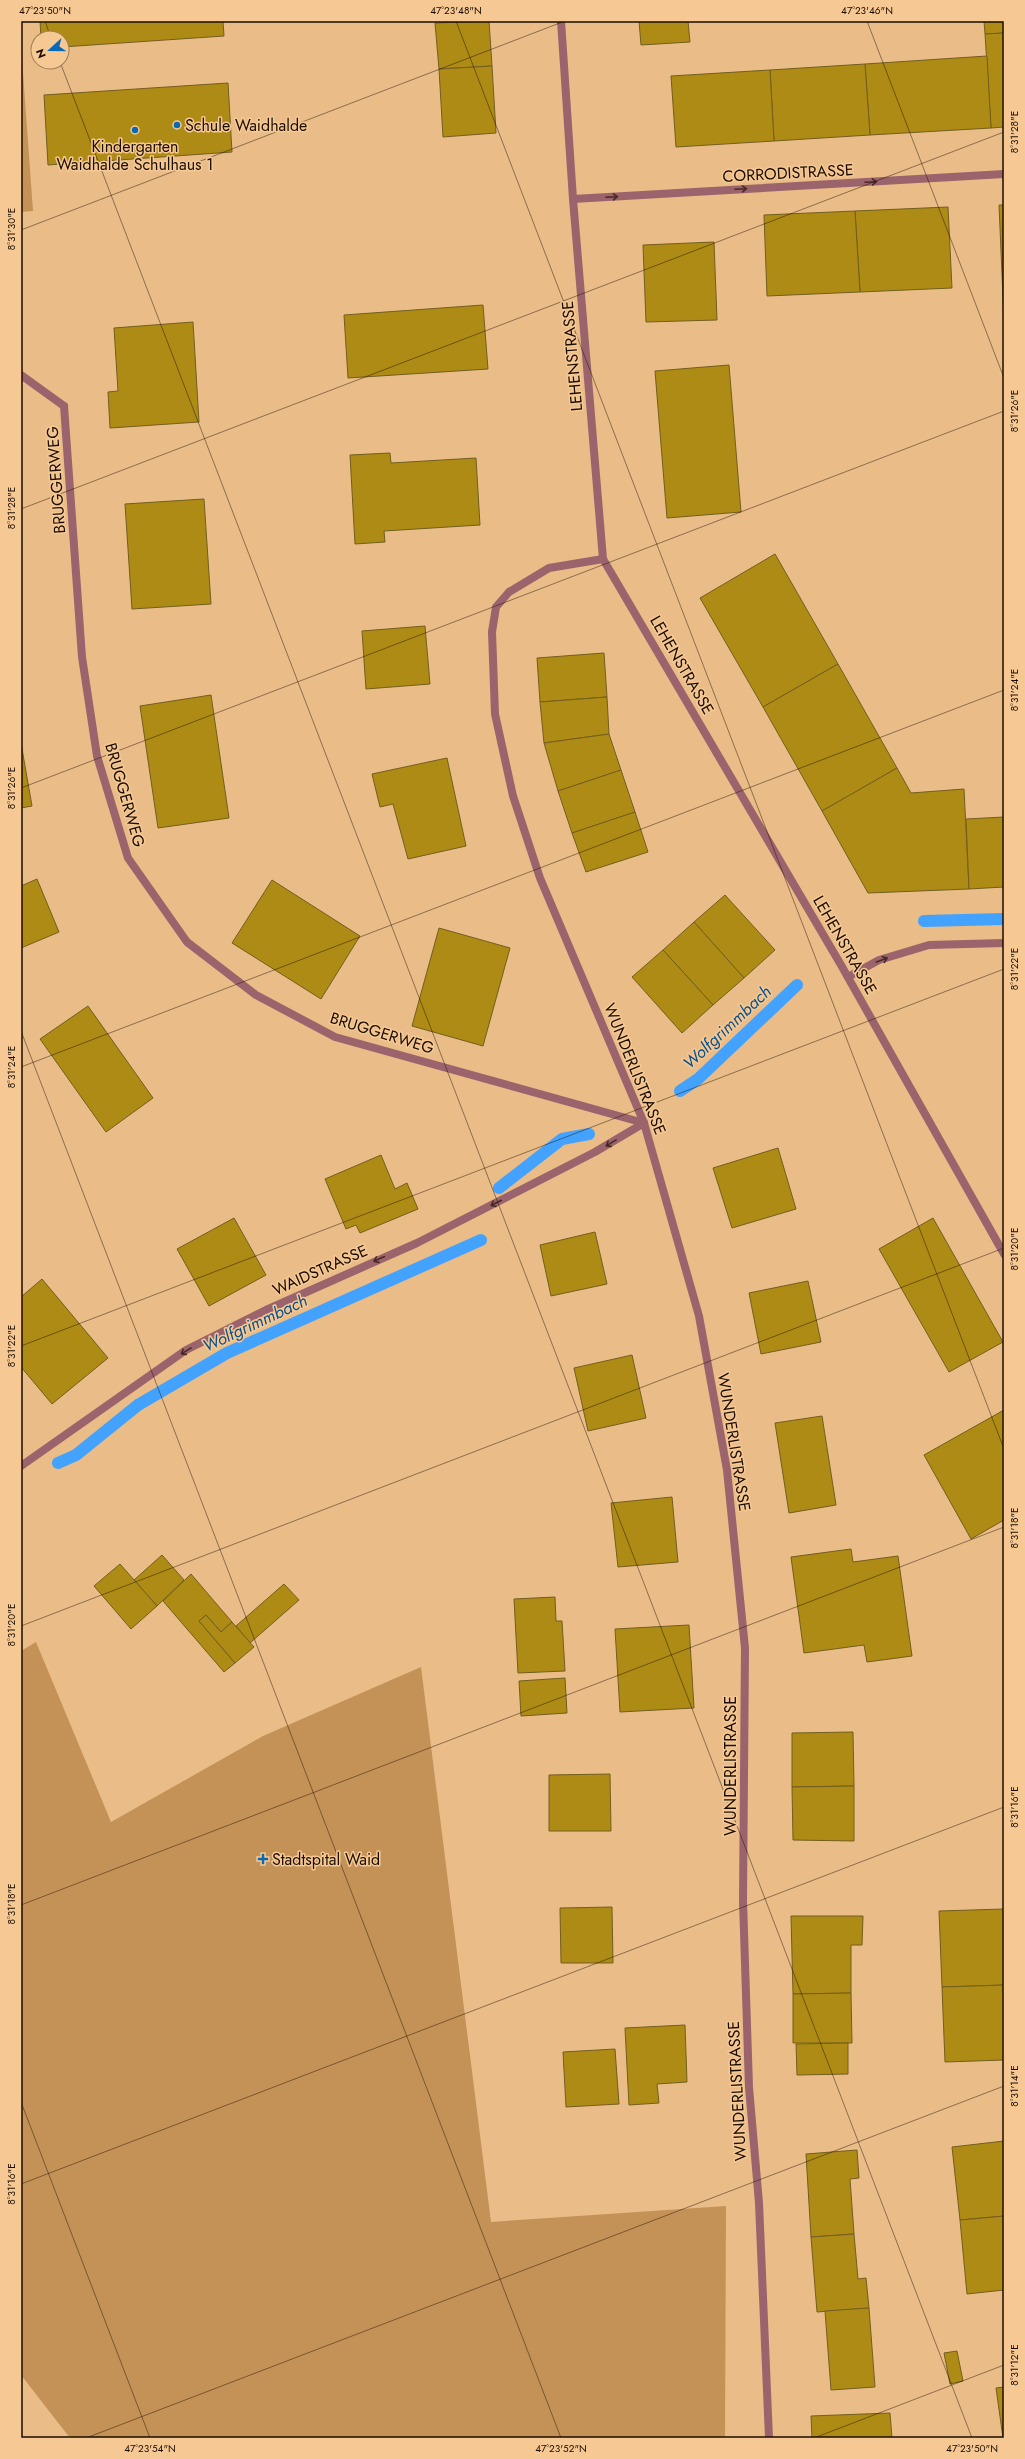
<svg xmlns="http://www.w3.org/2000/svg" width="1025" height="2459" viewBox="0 0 1025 2459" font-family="Jost,sans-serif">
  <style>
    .grass { fill: #c49256 }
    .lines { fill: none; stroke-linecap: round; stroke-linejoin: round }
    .stream { stroke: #43a2fd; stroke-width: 12 }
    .building { fill: #ae8b14; stroke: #735e1e }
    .service { stroke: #9b636b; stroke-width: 8 }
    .minor { stroke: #9b636b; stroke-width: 8 }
    .oneway { stroke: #482b25 }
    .ticks { fill: none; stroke: #1c0d00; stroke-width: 1; stroke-opacity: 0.45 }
    .poi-dot { fill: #086ab6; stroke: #f6c994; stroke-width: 1.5 }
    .labels { text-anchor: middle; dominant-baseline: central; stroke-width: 3; stroke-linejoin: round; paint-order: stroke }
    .poi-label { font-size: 16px; fill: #1c0d00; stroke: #f6c994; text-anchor: start }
    .street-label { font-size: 16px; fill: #1c0d00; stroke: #f6c994 }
    .water-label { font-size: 17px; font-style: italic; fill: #0c508a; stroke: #f6c994 }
    .neatline { fill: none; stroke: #1c0d00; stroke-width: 1.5 }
    .ticks-label { font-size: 10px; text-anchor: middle; fill: #1c0d00 }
  </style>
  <rect width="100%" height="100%" fill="#e9bc88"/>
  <g class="grass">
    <polygon points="21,45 33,211 21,212"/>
    <polygon points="36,1642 111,1822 263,1736 421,1667 491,2222 726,2206 725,2438 70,2438 21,2375 21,1651"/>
  </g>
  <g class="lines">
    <g class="stream">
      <polyline points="924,921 1004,919"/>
      <polyline points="680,1091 698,1079 797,985"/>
      <polyline points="499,1188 562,1139 589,1134"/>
      <polyline points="58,1463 76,1455 138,1405 227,1353 481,1240"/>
    </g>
  </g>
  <g class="building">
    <polygon points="40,21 223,21 224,36 62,47 62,38 41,38"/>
    <polygon points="489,21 492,66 439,69 435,23"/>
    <polygon points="639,21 688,21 690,42 641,45"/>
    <polygon points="984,21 1004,21 1004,33 985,34"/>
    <polygon points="1004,33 1004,127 991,128 985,34"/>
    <polygon points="987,56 991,128 870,135 865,64"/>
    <polygon points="865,64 870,135 774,141 770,70"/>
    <polygon points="492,66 496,133 443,137 439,69"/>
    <polygon points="770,70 774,141 676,147 671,76"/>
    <polygon points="228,83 232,152 48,165 44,95"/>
    <polygon points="999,205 1004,205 1004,274 1002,274"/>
    <polygon points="948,207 952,288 860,292 855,211"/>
    <polygon points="855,211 860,292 767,296 764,215"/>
    <polygon points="714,242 717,320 646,322 643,245"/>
    <polygon points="1002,274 1004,274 1004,327"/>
    <polygon points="483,305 488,369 348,378 344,315"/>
    <polygon points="193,322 199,422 110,428 108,392 118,391 114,328"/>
    <polygon points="729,365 741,512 667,518 655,371"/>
    <polygon points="390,453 391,463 476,458 480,525 384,531 385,542 355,544 350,455"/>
    <polygon points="204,499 211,604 132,609 125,504"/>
    <polygon points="775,554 838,664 763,707 700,598"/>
    <polygon points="425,626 430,684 366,689 362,631"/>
    <polygon points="604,653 607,697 540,702 537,658"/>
    <polygon points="838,664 897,768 822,811 763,707"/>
    <polygon points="211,695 229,818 158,828 140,706"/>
    <polygon points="607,697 609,734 544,743 540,702"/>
    <polygon points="609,734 621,770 558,791 544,743"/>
    <polygon points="21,743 32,806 21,808"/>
    <polygon points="447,758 466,846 408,859 393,804 380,807 372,774"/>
    <polygon points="897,768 911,793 964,789 969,889 868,893 822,811"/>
    <polygon points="621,770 635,812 572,833 558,791"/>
    <polygon points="635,812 648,852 586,872 572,833"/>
    <polygon points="1004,817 1004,887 969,889 966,819"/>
    <polygon points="37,879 59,932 21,948 21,886"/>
    <polygon points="272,880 360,936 321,999 232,943"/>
    <polygon points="725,895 775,950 744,978 694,922"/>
    <polygon points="694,922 744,978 713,1005 663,950"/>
    <polygon points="439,928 510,948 483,1046 412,1026"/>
    <polygon points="663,950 713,1005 682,1033 632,977"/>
    <polygon points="88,1006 153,1098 106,1132 40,1039"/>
    <polygon points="778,1148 796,1209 732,1228 713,1168"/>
    <polygon points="381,1155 395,1189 407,1183 418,1209 360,1233 356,1225 346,1229 325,1179"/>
    <polygon points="234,1218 266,1275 209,1306 177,1249"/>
    <polygon points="933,1218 1003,1342 949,1372 879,1249"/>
    <polygon points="595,1232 607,1284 551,1296 540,1245"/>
    <polygon points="42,1279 108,1358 52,1404 21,1367 21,1297"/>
    <polygon points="808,1281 821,1342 761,1354 749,1293"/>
    <polygon points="632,1355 646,1418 588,1431 574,1368"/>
    <polygon points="1004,1410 1004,1520 971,1539 924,1455"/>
    <polygon points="822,1416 836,1505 789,1513 775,1423"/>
    <polygon points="672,1497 678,1562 618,1567 611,1503"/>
    <polygon points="851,1549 853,1562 898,1556 912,1656 867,1662 864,1645 804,1653 791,1557"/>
    <polygon points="162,1555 184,1580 157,1606 134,1580"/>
    <polygon points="120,1564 157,1606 131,1629 94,1586"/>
    <polygon points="191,1574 232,1622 221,1632 206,1615 199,1621 235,1663 224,1672 163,1601"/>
    <polygon points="284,1584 299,1600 250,1643 236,1626"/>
    <polygon points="555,1597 556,1621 562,1621 565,1671 518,1673 514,1599"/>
    <polygon points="206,1615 221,1632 232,1622 254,1647 235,1663 199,1621"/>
    <polygon points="689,1625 694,1708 620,1712 615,1629"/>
    <polygon points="565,1678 567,1713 521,1716 519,1681"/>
    <polygon points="853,1732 854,1786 792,1787 792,1733"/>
    <polygon points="610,1774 611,1831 549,1831 549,1775"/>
    <polygon points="854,1786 854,1841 793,1840 792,1787"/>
    <polygon points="612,1907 613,1963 561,1963 560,1908"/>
    <polygon points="1004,1909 1004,1985 942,1987 939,1911"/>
    <polygon points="791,1916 863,1916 862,1945 851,1945 851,1993 793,1994"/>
    <polygon points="1004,1985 1004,2060 945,2062 942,1987"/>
    <polygon points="851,1993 852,2043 793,2043 793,1994"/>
    <polygon points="685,2025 687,2082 657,2084 659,2103 629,2105 625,2028"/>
    <polygon points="848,2043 848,2074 797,2075 796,2044"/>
    <polygon points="615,2049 619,2104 566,2107 563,2052"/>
    <polygon points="1004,2141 1004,2216 960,2220 952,2147"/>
    <polygon points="857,2150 859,2178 850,2179 854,2234 811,2237 806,2154"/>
    <polygon points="1004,2216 1004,2290 967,2294 960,2220"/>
    <polygon points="854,2234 858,2279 866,2278 869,2308 817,2312 811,2237"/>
    <polygon points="869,2308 875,2387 831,2390 825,2311"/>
    <polygon points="957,2351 963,2381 950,2384 944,2353"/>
    <polygon points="1004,2387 1004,2438 1003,2438 996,2388"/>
    <polygon points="890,2413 892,2438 812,2438 811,2416"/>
  </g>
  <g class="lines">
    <polyline class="service" points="21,375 64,406"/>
    <g class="minor">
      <polyline points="561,21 573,199 603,559 841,965 1004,1254"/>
      <polyline points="573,199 1004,174"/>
      <polyline points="64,406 82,657 97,756 128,858 187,942 256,995 335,1037 644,1123"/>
      <polyline points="603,559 549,568 509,592 496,607 492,632 495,714 513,796 540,878 644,1123 699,1316 727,1470 745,1648 743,1901 749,2087 759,2203 769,2438"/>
      <polyline points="848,977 879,960 929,945 1004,943"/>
      <polyline points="21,1466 186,1350 266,1310 417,1243 595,1152 644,1123"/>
    </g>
  </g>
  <defs><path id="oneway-shaft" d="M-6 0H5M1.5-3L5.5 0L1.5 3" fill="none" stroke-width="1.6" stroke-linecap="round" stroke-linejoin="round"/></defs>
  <g class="oneway">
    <use href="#oneway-shaft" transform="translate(871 182) rotate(-3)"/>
    <use href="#oneway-shaft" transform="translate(741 189) rotate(-3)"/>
    <use href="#oneway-shaft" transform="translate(612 197) rotate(-3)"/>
    <use href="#oneway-shaft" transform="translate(882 960) rotate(-20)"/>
    <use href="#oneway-shaft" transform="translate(611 1143) rotate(149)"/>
    <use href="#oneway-shaft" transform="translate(496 1203) rotate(153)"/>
    <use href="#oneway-shaft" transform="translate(379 1259) rotate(156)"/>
    <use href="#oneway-shaft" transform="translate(186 1351) rotate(148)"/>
  </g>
  <path class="ticks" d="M45,21L51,38M456,21L1004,1449M867,21L1004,378M60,62L972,2438M21,230L565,21M21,509L1004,132M21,788L1004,411M21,1031L561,2438M21,1067L1004,690M21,1346L1004,969M21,1626L1004,1248M21,1905L1004,1527M21,2102L150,2438M21,2184L1004,1807M86,2438L1004,2086M814,2438L1004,2365"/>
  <g class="poi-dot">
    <circle cx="177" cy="125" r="4"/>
    <circle cx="135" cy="130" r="4"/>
    <path d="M261 1853h4v4h4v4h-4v4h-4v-4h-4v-4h4z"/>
  </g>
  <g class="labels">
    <g class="poi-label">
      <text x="185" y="125">Schule Waidhalde</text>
      <text x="135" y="146" text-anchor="middle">Kindergarten<tspan x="135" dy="18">Waidhalde Schulhaus 1</tspan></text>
      <text x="272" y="1859">Stadtspital Waid</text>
    </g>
    <g class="street-label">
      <text transform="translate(788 173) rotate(-3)">CORRODISTRASSE</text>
      <text transform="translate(572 356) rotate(-95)">LEHENSTRASSE</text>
      <text transform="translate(56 480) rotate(-94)">BRUGGERWEG</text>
      <text transform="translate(682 665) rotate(60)">LEHENSTRASSE</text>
      <text transform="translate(125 795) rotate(74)">BRUGGERWEG</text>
      <text transform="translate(845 945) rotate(60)">LEHENSTRASSE</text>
      <text transform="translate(382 1033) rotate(17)">BRUGGERWEG</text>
      <text transform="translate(635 1069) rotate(68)">WUNDERLISTRASSE</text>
      <text transform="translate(320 1270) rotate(-24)">WAIDSTRASSE</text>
      <text transform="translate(734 1442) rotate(81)">WUNDERLISTRASSE</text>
      <text transform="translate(730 1766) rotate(-90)">WUNDERLISTRASSE</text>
      <text transform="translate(737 2091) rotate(-93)">WUNDERLISTRASSE</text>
    </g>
    <g class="water-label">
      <text transform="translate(727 1027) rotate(-43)">Wolfgrimmbach</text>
      <text transform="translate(255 1323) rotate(-25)">Wolfgrimmbach</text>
    </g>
  </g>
  <rect width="1025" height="2459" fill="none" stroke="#f6c994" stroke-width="44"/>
  <g transform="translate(50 50) rotate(249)"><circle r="19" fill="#f6c994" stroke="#9f7e59"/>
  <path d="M0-3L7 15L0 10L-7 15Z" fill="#086ab6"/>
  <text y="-6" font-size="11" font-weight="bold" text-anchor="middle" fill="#1c0d00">N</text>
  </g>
  <rect x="22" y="22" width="981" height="2415" class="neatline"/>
  <g class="ticks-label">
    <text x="45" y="14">47°23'50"N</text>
    <text x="456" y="14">47°23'48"N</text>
    <text x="867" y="14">47°23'46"N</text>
    <text transform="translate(1014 132) rotate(-90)" y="4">8°31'28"E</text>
    <text transform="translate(11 229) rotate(-90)" y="4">8°31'30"E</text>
    <text transform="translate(1014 411) rotate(-90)" y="4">8°31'26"E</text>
    <text transform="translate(11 508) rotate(-90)" y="4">8°31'28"E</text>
    <text transform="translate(1014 690) rotate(-90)" y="4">8°31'24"E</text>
    <text transform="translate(11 788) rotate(-90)" y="4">8°31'26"E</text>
    <text transform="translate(1014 969) rotate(-90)" y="4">8°31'22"E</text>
    <text transform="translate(11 1067) rotate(-90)" y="4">8°31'24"E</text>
    <text transform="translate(1014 1249) rotate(-90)" y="4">8°31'20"E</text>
    <text transform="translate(11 1346) rotate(-90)" y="4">8°31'22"E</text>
    <text transform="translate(1014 1528) rotate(-90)" y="4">8°31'18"E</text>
    <text transform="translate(11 1625) rotate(-90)" y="4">8°31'20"E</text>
    <text transform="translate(1014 1807) rotate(-90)" y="4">8°31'16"E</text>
    <text transform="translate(11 1904) rotate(-90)" y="4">8°31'18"E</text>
    <text transform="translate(1014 2086) rotate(-90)" y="4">8°31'14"E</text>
    <text transform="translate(11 2184) rotate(-90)" y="4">8°31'16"E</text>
    <text transform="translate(1014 2365) rotate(-90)" y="4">8°31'12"E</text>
    <text x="150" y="2452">47°23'54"N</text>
    <text x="561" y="2452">47°23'52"N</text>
    <text x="972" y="2452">47°23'50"N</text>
  </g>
</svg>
